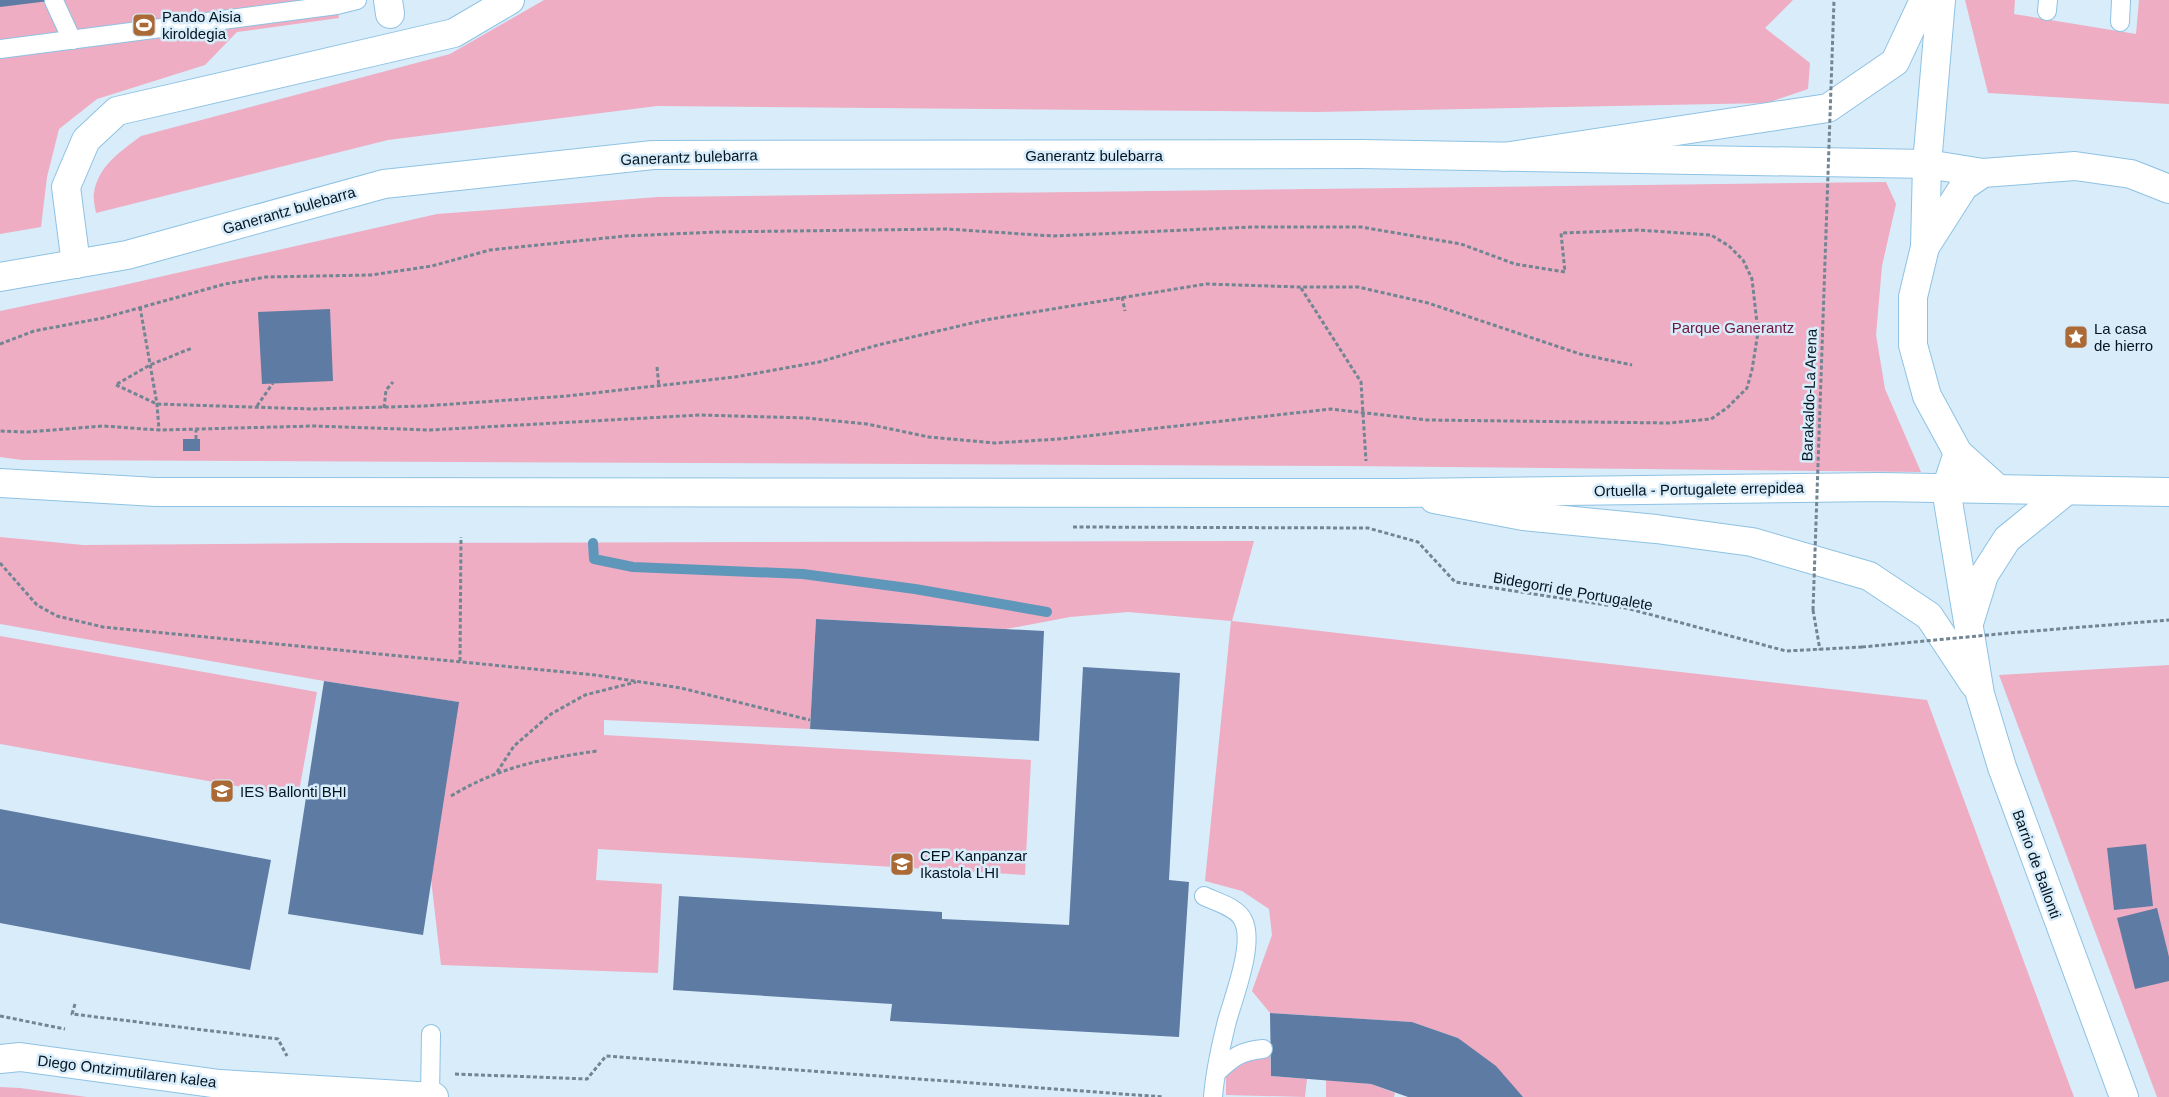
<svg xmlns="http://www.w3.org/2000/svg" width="2169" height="1097" viewBox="0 0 2169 1097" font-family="Arial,sans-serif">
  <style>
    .green { fill: #eeadc2 }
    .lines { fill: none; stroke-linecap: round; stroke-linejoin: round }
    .stream { stroke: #5f97bb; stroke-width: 10 }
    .building { fill: #5e7ba4 }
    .lane-casing { stroke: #8ec2e3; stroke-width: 20 }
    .street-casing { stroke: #8ec2e3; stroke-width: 30 }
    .secondary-casing { stroke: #8ec2e3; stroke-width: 30 }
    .primary-casing { stroke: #8ec2e3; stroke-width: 30 }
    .path { stroke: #718592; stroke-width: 3; stroke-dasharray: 4 2.5; stroke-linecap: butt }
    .lane { stroke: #fff; stroke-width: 18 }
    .street { stroke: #fff; stroke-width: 28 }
    .secondary { stroke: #fff; stroke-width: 28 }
    .primary { stroke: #fff; stroke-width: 28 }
    .path-bridge { stroke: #718592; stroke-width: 3; stroke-dasharray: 4 2.5; stroke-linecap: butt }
    .labels { text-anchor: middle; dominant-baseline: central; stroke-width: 5; stroke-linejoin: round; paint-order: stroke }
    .poi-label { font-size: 15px; fill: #031622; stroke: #d8ecfa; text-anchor: start }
    .street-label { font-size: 15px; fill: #031622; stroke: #d8ecfa }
    .park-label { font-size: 15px; fill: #6f1740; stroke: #d8ecfa }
  </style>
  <rect width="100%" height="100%" fill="#d8ecfa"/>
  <g class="green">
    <polygon points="0,0 337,0 339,18 237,32 205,65 97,99 59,129 47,177 41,227 0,234"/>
    <path d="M544,0H1793L1765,28L1810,63L1808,89L1767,103L1316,112L657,106L388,140L96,213C95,207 93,199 94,193C98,166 121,151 141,136L450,54Z"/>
    <polygon points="1965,0 2015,0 2014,14 2136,34 2139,0 2169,0 2169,104 1988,93"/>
    <polygon points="1886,182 1896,204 1882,266 1876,335 1885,389 1921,472 1347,466 22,460 0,457 0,311 115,287 437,214 658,197"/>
    <polygon points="0,537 83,545 345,543 1254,541 1232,621 1927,700 2074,1097 1523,1097 1458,1038 1412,1022 1270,1013 1252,991 1272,935 1269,909 1242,891 1205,881 1231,621 1128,612 1070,617 1006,629 816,619 810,729 604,720 604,735 1031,760 1025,875 598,849 596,880 662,884 658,973 441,965 431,879 458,702 324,681 0,624"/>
    <polygon points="0,636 317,692 298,797 0,744"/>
    <polygon points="2169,665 2169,1097 2157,1097 1999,675"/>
    <polygon points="1270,1051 1271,1076 1307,1079 1305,1097 1226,1095 1226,1074 1241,1062"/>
    <polygon points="1326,1080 1371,1084 1395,1093 1394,1097 1326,1097"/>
    <polygon points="0,1087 20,1088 87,1097 0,1097"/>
  </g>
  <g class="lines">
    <polyline class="stream" points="593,543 594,559 633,567 803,574 915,589 1047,612"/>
  </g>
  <g class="building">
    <polygon points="0,0 48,0 49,1 0,7"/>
    <polygon points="330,309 333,381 262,384 258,312"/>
    <rect x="183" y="439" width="17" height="12"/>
    <polygon points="816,619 1044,631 1039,741 810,729"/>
    <polygon points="1083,667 1180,673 1169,880 1189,882 1179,1037 890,1021 892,1004 673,990 679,896 942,912 942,919 1069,925"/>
    <polygon points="324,681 459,702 423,935 288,914"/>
    <polygon points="0,809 271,860 250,970 0,923"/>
    <polygon points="2146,844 2153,906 2114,910 2107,848"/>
    <polygon points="2157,908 2169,957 2169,981 2135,989 2117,918"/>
    <polygon points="1270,1013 1412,1022 1458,1038 1496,1066 1523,1097 1408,1097 1371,1084 1271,1076"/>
  </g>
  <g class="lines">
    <g class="lane-casing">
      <g id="lane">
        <polyline points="54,1 72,40"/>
        <polyline points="2047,11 2048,0"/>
        <polyline points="2120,22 2121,0"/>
        <polyline points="0,49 337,5 357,0"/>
        <path d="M1204,896C1216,902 1237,907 1243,920C1255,943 1234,996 1227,1021C1221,1045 1215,1072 1213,1097"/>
        <path d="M1217,1072C1233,1057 1241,1051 1263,1049"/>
        <polyline points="430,1097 431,1034"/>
      </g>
    </g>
    <g class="street-casing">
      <g id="street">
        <polyline points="388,0 390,14"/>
        <polyline points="76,264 66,187 86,140 117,111 454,33 510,0"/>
        <polyline points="1958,453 1946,489 1980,694 2002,767 2124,1097"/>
        <polyline points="1434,499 1523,516 1656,529 1752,542 1869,576 1929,616 1974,684"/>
        <polyline points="1970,620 1984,575 2007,539 2066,491"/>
        <polyline points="0,1059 20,1057 220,1084 434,1097"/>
      </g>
    </g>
    <g class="secondary-casing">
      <g id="secondary">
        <polyline points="1925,247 1927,164"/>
        <polyline points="0,277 127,255 384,184 653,155 1361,154 1927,164 1983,173"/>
        <polyline points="0,483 156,492 1400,493 1879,487 2169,492"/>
        <polyline points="1998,489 1958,453 1927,396 1913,345 1913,297 1925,247 1964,186 1983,173 2075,166 2131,174 2169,189"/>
      </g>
    </g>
    <g class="primary-casing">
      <g id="primary">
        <polyline points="1504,157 1828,108 1895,62 1924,0"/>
        <polyline points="1927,164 1941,0"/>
      </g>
    </g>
    <g class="path">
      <polyline points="1301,288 1361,382 1366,461"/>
      <polyline points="1122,297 1125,311"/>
      <polyline points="140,307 157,404 159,430"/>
      <polyline points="0,344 34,331 103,318 225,284 266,277 371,275 432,266 490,250 625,236 716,232 947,229 1053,236 1252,227 1361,227 1461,244 1515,264 1565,272 1561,233 1638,230 1711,235 1729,246 1743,260 1752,279 1758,332 1752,370 1747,388 1727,408 1711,419 1669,423 1427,420 1331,409 1059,439 995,443 929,437 867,424 806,418 700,415 430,430 314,426 159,430 103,426 27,432 0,431"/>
      <polyline points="657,367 659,387"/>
      <polyline points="117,384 150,365 192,348"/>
      <polyline points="116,385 157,404 312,409 424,406 567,396 735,377 819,362 878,345 985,320 1206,284 1300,287 1358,287 1428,303 1580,354 1632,365"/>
      <polyline points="257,406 273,383"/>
      <polyline points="384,408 386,390 393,382"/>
      <polyline points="196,439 196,430"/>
      <polyline points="1073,527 1368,528 1418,542 1455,582 1626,608 1786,651 1862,647"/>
      <polyline points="0,563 37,605 57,616 103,627 595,675 681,688 810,720"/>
      <polyline points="1813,610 1820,650"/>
      <polyline points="460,661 461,537"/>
      <polyline points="497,772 514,746 551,714 585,695 636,682"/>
      <path d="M451,796C499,767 541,759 597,751"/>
      <polyline points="75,1004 72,1014 278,1039 287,1056"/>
      <polyline points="0,1016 65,1029"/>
      <polyline points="455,1074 587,1079 606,1056 1164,1097"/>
    </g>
    <use href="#lane" class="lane"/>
    <use href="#street" class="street"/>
    <use href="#secondary" class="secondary"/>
    <use href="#primary" class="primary"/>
    <g class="path-bridge">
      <polyline points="1813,610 1834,0"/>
      <polyline points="1862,647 2009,633 2169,620"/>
    </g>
  </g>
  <defs>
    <g id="stadium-square" transform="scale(1.25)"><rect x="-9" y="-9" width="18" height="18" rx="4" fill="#ab6a35" stroke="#d8ecfa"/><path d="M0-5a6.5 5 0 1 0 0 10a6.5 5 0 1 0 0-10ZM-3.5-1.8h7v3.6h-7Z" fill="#fff"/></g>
    <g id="sight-square" transform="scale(1.25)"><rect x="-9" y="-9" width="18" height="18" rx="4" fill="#ab6a35" stroke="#d8ecfa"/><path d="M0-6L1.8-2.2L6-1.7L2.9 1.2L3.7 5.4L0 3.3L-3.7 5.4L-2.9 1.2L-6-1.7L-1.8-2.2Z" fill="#fff"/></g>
    <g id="school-square" transform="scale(1.25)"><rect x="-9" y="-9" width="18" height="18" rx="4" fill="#ab6a35" stroke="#d8ecfa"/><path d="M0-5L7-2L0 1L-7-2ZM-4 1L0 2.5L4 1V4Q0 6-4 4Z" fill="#fff"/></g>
    <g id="university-square" transform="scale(1.25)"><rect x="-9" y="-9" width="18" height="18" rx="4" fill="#ab6a35" stroke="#d8ecfa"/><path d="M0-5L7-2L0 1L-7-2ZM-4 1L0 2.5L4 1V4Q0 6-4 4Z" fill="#fff"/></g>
  </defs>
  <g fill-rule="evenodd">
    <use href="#stadium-square" x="144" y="25"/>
    <use href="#sight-square" x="2076" y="337"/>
    <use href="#school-square" x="222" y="791"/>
    <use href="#university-square" x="902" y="864"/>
  </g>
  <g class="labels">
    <g class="poi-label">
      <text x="162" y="16">Pando Aisia<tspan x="162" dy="17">kiroldegia</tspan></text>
      <text x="2094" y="328">La casa<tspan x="2094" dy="17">de hierro</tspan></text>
      <text x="240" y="791">IES Ballonti BHI</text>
      <text x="920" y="855">CEP Kanpanzar<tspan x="920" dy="17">Ikastola LHI</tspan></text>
    </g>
    <g class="street-label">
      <text x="1094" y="155">Ganerantz bulebarra</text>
      <text transform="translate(689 157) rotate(-2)">Ganerantz bulebarra</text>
      <text transform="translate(289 210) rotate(-16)">Ganerantz bulebarra</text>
      <text transform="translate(1809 395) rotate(-88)">Barakaldo-La Arena</text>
      <text transform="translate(1699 489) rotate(-1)">Ortuella - Portugalete errepidea</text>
      <text transform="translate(1573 591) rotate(10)">Bidegorri de Portugalete</text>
      <text transform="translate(2037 864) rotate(70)">Barrio de Ballonti</text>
      <text transform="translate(127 1071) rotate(7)">Diego Ontzimutilaren kalea</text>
    </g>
    <g class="park-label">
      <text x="1733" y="327">Parque Ganerantz</text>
    </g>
  </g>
</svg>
